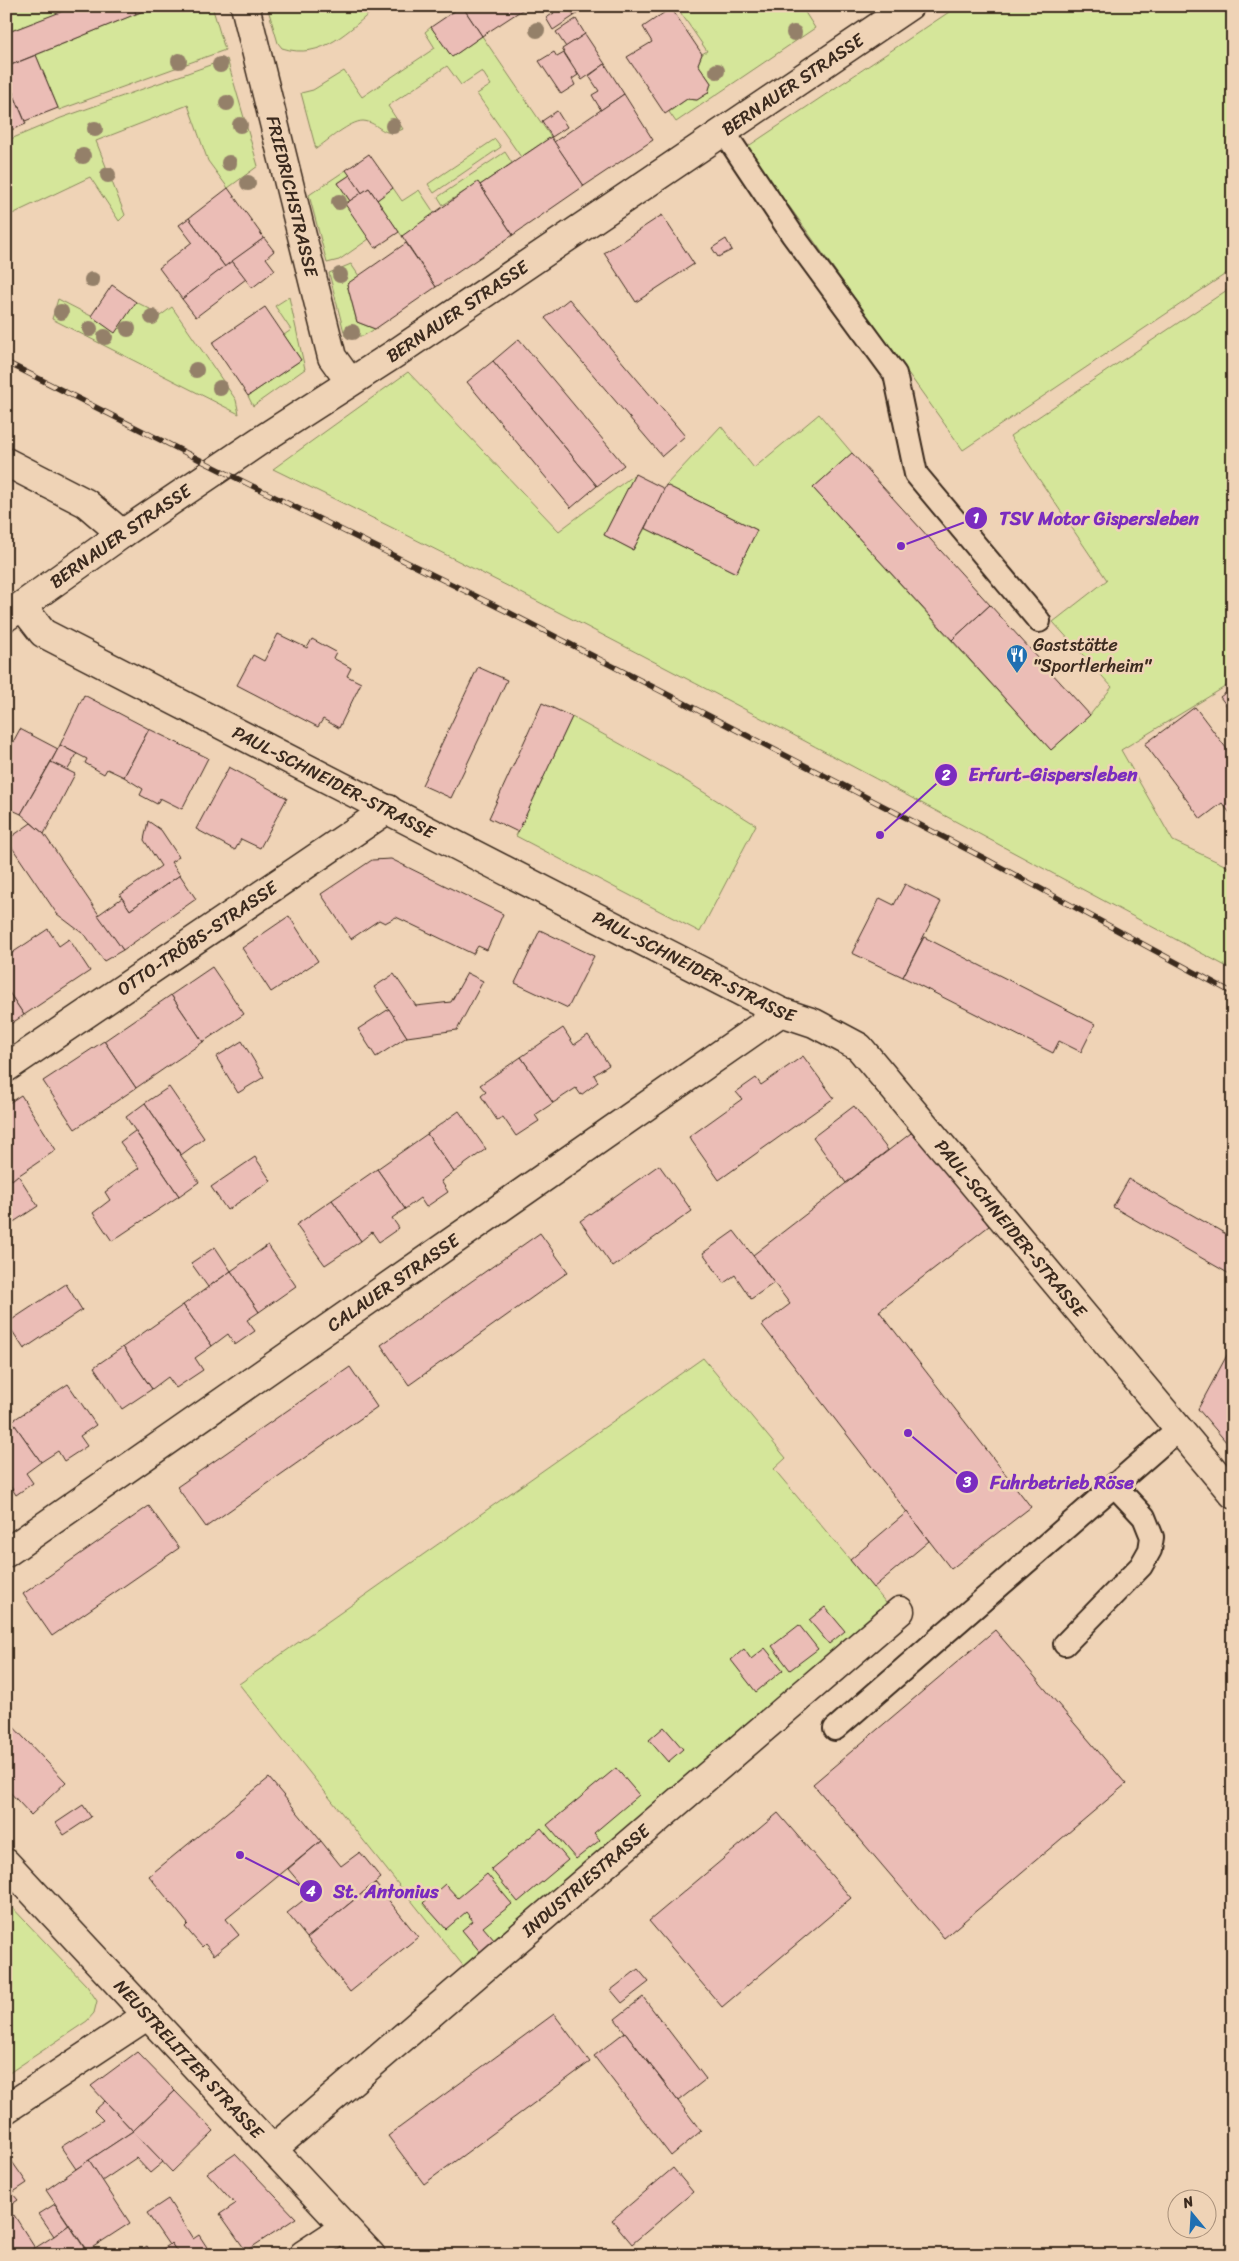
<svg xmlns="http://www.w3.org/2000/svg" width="1239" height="2261" viewBox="0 0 1239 2261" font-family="Sriracha,sans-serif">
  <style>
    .green { fill: #d5e69a; stroke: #88885c }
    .building { fill: #ebbdb6; stroke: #3b2a1e }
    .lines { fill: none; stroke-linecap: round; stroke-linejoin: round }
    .lane-casing { stroke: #3b2a1e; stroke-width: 26 }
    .street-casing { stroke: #3b2a1e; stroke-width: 31 }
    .secondary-casing { stroke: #3b2a1e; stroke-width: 31 }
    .lane { stroke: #efd3b6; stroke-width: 22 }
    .street { stroke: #efd3b6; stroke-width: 28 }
    .secondary { stroke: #efd3b6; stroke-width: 28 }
    .rail-casing { stroke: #3b2a1e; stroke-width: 5.5 }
    .rail { stroke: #efd3b6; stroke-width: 4; stroke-dasharray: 11; stroke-linecap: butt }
    .tree { fill: #948069 }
    .labels { text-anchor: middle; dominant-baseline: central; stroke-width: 5; stroke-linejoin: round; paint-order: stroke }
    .street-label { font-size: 18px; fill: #3b2a1e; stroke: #efd3b6 }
    .poi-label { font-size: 18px; fill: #3b2a1e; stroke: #efd3b6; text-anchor: start }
    .leader { fill: none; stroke: #7b2cbf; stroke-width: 2 }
    .callout-dot { fill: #7b2cbf; stroke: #efd3b6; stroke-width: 2 }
    .mark-label { font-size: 15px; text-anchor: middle; font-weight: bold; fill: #fff }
    .callout-label { font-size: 19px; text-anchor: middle; font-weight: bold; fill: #7b2cbf; stroke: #efd3b6; stroke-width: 5; stroke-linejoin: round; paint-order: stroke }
  </style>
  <rect width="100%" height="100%" fill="#efd3b6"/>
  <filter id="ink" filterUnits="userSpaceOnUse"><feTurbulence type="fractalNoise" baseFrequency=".02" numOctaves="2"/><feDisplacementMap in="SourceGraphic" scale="10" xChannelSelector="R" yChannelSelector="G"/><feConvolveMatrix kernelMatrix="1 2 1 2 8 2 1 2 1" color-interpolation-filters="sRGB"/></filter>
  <g filter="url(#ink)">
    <g class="green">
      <polygon points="7,6 75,6 75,7 6,33"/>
      <polygon points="155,6 212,6 225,50 59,110 36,55"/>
      <path d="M267,6H378C349,30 322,61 282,48L278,43Z"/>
      <polygon points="676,6 801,6 815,28 676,122 669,112 687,99 697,100 708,93 711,83 698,64 702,54 707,51"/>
      <polygon points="958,6 1233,6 1233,269 963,450 789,206 759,185 738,153"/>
      <path d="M431,27L452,57L482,36L551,137L521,157L477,94L491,85L482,71L461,85L447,66L388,106L403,129C382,140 380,122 363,121C350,121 327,141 316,149L301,93L313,90L344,71L362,97L435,48L425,32Z"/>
      <polygon points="227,59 258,166 228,188 208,161 188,105 96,141 125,215 119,221 90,177 6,217 6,141 61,118"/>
      <polygon points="495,139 501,147 434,193 428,184"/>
      <polygon points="505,152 512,163 480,185 478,183 443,205 438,197"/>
      <polygon points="346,170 350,175 338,183 350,201 369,239 339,260 327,263 309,195"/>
      <polygon points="393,188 402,201 419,190 435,214 402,236 377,200"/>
      <polygon points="351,264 359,276 347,284 357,322 375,329 363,336 345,336 329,273"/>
      <path d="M1233,286V682L1121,750L1173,841L1233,869V970C915,800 598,627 273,469L408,372L559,531L635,474L604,535L633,550L645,528L736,573L757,530L666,485L721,426L754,468L819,414L852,453L813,488L1051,750L1090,715L1112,687L1053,622L1107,580L1010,436Z"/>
      <polygon points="289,297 305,369 253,406 248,396 301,360 284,335 291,330 275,306"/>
      <polygon points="58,299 91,316 115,332 136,302 150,309 156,319 172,307 236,400 239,414 52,319"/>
      <polygon points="572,717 678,776 756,825 700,932 516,836"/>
      <polygon points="703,1358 786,1458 774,1469 892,1610 465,1968 239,1684"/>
      <polygon points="6,1901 87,1986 97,2001 94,2013 87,2021 6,2075"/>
    </g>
    <g class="building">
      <polygon points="133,6 155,6 136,14"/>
      <polygon points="133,6 136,14 6,67 6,33 76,6"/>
      <polygon points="462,6 524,6 525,8 482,36"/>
      <polygon points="462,6 482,36 452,57 431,27"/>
      <polygon points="550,6 568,6 574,16 553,30 546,18 554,13"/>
      <polygon points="568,6 588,6 574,16"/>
      <polygon points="671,8 702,54 698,64 711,83 708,93 697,100 687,99 665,114 627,57 652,42 643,27"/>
      <polygon points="576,19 585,34 566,47 556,32"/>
      <polygon points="585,34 605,64 582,80 562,49"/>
      <polygon points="554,52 557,57 564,53 578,75 572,79 575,85 561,94 539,61"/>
      <polygon points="36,55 58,108 25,121 6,76 6,67"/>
      <polygon points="605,64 624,94 601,110 592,95 599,91 589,76"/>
      <polygon points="6,76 26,124 6,132"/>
      <polygon points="624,94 653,140 584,186 554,142"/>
      <polygon points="557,111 567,127 552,137 542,121"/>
      <polygon points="551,137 584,186 513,235 480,185"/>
      <polygon points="369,154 393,188 377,200 369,188 362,193 346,170"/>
      <polygon points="350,175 362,193 350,201 338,183"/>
      <polygon points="478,182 513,235 436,287 402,236"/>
      <polygon points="228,188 264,238 225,267 189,218"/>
      <polygon points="369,188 399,232 375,248 345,204"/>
      <polygon points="662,215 694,264 636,302 604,253"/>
      <polygon points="189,218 225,267 182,299 159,268 192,242 179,225"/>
      <polygon points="264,238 274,251 266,258 275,270 252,288 232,261"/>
      <polygon points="726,239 732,250 718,257 712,248"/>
      <polygon points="406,243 436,287 375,329 357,322 347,284"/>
      <polygon points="232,261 246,279 196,317 182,299"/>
      <polygon points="112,285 136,302 115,333 91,316"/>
      <polygon points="569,299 685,436 662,456 545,318"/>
      <polygon points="265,307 301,360 248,396 212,343"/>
      <polygon points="519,339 624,465 597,486 493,361"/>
      <polygon points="493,361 597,486 571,508 467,382"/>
      <polygon points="852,453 990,605 952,640 813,488"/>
      <polygon points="635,474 665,489 633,550 604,535"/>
      <polygon points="666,485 757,530 736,573 645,528"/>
      <polygon points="990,605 1090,715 1051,750 952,640"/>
      <polygon points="278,634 307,648 312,639 336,652 333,658 351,668 347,676 361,683 339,728 323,719 318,727 237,685 253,655 264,661"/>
      <polygon points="478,667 507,680 451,798 422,785"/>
      <polygon points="1233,687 1233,714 1220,697"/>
      <polygon points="84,695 149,729 124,777 107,769 104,774 85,763 87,759 60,745"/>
      <polygon points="542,703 572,717 518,832 489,818"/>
      <polygon points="1195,707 1233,757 1233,817 1222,803 1201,819 1145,744"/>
      <polygon points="20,729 58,749 21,814 6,807 6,755"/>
      <polygon points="149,729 208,758 182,809 160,798 157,804 140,795 143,789 124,777"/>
      <polygon points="60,745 77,754 67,771 51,762"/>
      <polygon points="51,762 75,774 44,834 21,814"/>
      <polygon points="229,767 287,798 260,848 241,839 235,850 196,829"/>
      <polygon points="148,821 161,830 179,857 171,862 180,875 130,910 120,895 161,866 144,840"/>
      <polygon points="31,823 44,834 123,950 104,961 86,936 57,914 7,840"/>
      <polygon points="391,859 503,914 487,950 478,946 473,954 396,917 385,923 379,920 351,939 321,894 372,860"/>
      <polygon points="180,875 196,899 123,950 98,915 122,898 130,910"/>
      <polygon points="905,884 941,902 903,977 852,953 880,898 894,905"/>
      <polygon points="289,916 318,961 271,992 242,948"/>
      <polygon points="48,929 59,946 69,939 90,971 24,1015 6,988 6,957"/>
      <polygon points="540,930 594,956 568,1008 515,983"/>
      <polygon points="924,937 1095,1024 1081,1052 1059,1041 1053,1053 903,977"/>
      <polygon points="212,967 244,1014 203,1042 171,995"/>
      <polygon points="467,973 483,981 457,1030 407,1037 374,987 394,974 416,1006 451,1002"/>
      <polygon points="6,988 24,1015 6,1027"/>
      <polygon points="171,995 203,1042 136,1088 104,1041"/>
      <polygon points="389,1009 407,1037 376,1057 358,1029"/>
      <polygon points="563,1028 574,1045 588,1035 609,1065 594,1075 598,1082 581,1095 576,1088 553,1103 521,1057"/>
      <polygon points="104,1041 136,1088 75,1129 43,1081"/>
      <polygon points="242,1041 264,1077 238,1093 216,1057"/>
      <polygon points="803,1056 834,1098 719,1180 689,1137 742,1099 736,1092 756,1078 761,1085"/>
      <polygon points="521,1057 553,1103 535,1115 539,1121 516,1136 503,1117 497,1120 481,1096 486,1092 480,1085"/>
      <polygon points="169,1087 204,1138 181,1155 145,1103"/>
      <polygon points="21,1095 56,1150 12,1180 8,1175 6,1176 6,1105"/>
      <polygon points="145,1103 199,1182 179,1196 126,1117"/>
      <polygon points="854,1106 888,1150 846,1183 813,1137"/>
      <polygon points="459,1111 486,1149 454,1172 427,1134"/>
      <polygon points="915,1130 989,1226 879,1311 1031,1507 951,1569 762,1325 790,1304 753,1255"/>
      <polygon points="135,1131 179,1196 112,1241 93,1213 110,1200 105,1192 139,1168 120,1142"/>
      <polygon points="427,1134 454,1172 441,1181 448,1192 426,1207 420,1198 405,1209 377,1169"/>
      <polygon points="255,1157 271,1181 227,1210 211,1187"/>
      <polygon points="659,1165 692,1211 613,1267 580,1221"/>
      <polygon points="377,1169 405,1209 392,1218 399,1228 379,1242 372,1232 361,1241 332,1200"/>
      <polygon points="8,1175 12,1180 18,1175 38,1206 12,1223 6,1213 6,1176"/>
      <polygon points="1129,1179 1233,1238 1233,1276 1113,1207"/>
      <polygon points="332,1200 361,1241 325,1265 296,1225"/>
      <polygon points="734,1231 774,1283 751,1299 735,1275 724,1283 703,1253"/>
      <polygon points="540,1233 568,1272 409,1385 381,1345"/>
      <polygon points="268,1245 296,1286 259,1312 231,1271"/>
      <polygon points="215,1247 231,1271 208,1287 191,1263"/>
      <polygon points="231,1271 259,1312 247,1320 255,1331 235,1345 228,1334 212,1346 183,1305"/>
      <polygon points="66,1284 82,1310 24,1349 7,1323"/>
      <polygon points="183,1305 212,1346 195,1358 203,1370 176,1388 168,1377 152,1389 123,1347"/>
      <polygon points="1233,1344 1233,1450 1198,1409"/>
      <polygon points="123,1347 152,1389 122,1409 94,1367"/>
      <polygon points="350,1367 377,1407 206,1527 177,1487"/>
      <polygon points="68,1384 96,1425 80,1436 87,1446 64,1461 58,1451 41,1462 12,1421"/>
      <polygon points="12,1421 41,1462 26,1473 33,1483 16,1495 9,1484 6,1486 6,1425"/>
      <polygon points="149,1506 179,1548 52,1636 23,1594"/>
      <polygon points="907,1512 929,1541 873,1588 850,1560"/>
      <polygon points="825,1607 845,1631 829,1644 809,1620"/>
      <polygon points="799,1625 818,1649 790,1670 772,1646"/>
      <polygon points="995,1630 1126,1784 944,1938 813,1784"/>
      <polygon points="765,1648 783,1670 756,1692 731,1660 744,1649 751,1659"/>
      <polygon points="6,1719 66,1782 31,1815 6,1788"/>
      <polygon points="664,1727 683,1749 668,1762 649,1740"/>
      <polygon points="616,1768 639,1795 594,1833 600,1840 576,1859 547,1825"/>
      <polygon points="269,1778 321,1841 226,1919 239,1935 214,1955 205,1944 202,1947 185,1927 188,1924 149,1876"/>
      <polygon points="83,1805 91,1817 64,1835 56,1823"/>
      <polygon points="778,1813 851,1898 722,2007 649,1921"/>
      <polygon points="541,1828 568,1860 518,1902 491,1869"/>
      <polygon points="321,1841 341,1866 360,1852 381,1878 307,1938 287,1913 310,1895 288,1869"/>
      <polygon points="487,1874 512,1904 483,1927 495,1941 481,1953 462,1930 473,1921 466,1912 446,1929 423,1903 445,1884 458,1898"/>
      <polygon points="375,1883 418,1937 350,1992 307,1938"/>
      <polygon points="638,1969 649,1982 622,2003 611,1990"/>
      <polygon points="643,1997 706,2079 678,2101 615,2019"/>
      <polygon points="554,2014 590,2062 424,2184 388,2136"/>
      <polygon points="625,2032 701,2131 671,2156 594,2056"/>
      <polygon points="137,2052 175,2091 133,2131 91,2086"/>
      <polygon points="175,2091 214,2131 172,2172 133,2131"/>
      <polygon points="105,2101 133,2131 76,2169 61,2147 103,2120 94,2111"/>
      <polygon points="133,2131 163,2162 150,2173 136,2158 102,2181 89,2160"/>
      <polygon points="6,2153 27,2183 12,2193 18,2200 6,2208"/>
      <polygon points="235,2154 296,2218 246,2251 220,2214 235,2204 207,2173"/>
      <polygon points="89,2160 130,2223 87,2251 46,2190"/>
      <polygon points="673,2168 693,2192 632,2244 612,2220"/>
      <polygon points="168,2199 193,2239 199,2235 212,2255 179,2255 171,2243 169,2245 147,2213"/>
      <polygon points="55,2204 69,2225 54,2236 39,2214"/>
      <polygon points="14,2215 35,2248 24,2255 9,2255 6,2251 6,2220"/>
      <polygon points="69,2225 89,2255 24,2255 54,2236"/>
      <polygon points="171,2243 179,2255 154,2255 169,2245"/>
      <polygon points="147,2246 153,2255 134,2255"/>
    </g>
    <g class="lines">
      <g class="lane-casing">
        <g id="lane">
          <polyline points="724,132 792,234 895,374 916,474 1039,621"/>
          <polyline points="1065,1644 1141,1566 1150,1550 1152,1537 1144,1517 1115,1486"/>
          <polyline points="835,1729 1179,1429"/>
        </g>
      </g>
      <g class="street-casing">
        <g id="street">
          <path id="s1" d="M245,6L332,357L350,382"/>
          <polyline points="6,462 86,503 122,534"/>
          <path id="s2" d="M22,606L43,633L781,1012L814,1023L859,1047L1233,1494"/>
          <path id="s3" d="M6,1068L388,809"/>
          <path id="s4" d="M6,1553L781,1012"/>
          <path id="s5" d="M6,1863L371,2255"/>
          <polyline points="6,2109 148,2015"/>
          <path id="s6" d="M273,2149L900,1611"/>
          <polyline points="303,2255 344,2228"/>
        </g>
      </g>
      <g class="secondary-casing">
        <g id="secondary">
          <path id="s7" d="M6,617L122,534L258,442L396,353L909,6"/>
        </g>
      </g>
      <use href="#lane" class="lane"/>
      <use href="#street" class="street"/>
      <use href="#secondary" class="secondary"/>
      <g class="rail-casing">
        <polyline id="rail" points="6,362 218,469 506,611 982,857 1233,993"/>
      </g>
      <use href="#rail" class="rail"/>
    </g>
    <g class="tree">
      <circle cx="537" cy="30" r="8"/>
      <circle cx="794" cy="33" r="8"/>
      <circle cx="179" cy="61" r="8"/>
      <circle cx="220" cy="65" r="8"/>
      <circle cx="717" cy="71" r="8"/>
      <circle cx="227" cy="103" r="8"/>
      <circle cx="240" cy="125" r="8"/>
      <circle cx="393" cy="126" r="8"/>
      <circle cx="95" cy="129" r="8"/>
      <circle cx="83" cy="156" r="8"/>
      <circle cx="229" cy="163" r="8"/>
      <circle cx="108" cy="175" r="8"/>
      <circle cx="248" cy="183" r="8"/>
      <circle cx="339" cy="202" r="8"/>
      <circle cx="340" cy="275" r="8"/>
      <circle cx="92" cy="280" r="8"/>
      <circle cx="61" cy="312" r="8"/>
      <circle cx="152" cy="317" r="8"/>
      <circle cx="90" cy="329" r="8"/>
      <circle cx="128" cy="329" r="8"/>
      <circle cx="352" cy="332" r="8"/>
      <circle cx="105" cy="337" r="8"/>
      <circle cx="196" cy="370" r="8"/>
      <circle cx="220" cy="388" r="8"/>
    </g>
  </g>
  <defs>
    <g id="restaurant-pin" transform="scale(1.125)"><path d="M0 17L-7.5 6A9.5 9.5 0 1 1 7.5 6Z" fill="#1f6fb2" stroke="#efd3b6"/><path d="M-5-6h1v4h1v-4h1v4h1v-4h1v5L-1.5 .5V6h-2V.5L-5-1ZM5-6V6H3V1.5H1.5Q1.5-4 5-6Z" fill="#fff"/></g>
  </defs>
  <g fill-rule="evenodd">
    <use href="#restaurant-pin" x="1017" y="655"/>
  </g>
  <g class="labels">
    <g class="street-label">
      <text stroke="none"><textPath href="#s7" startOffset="950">BERNAUER STRASSE</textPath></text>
      <text stroke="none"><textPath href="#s1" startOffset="196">FRIEDRICHSTRASSE</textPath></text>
      <text stroke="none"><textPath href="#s7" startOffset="545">BERNAUER STRASSE</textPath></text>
      <text stroke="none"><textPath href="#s7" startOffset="140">BERNAUER STRASSE</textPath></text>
      <text stroke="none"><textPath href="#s2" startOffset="361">PAUL-SCHNEIDER-STRASSE</textPath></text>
      <text stroke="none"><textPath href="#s3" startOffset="231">OTTO-TRÖBS-STRASSE</textPath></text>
      <text stroke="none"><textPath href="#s2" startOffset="766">PAUL-SCHNEIDER-STRASSE</textPath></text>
      <text stroke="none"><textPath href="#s2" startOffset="1186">PAUL-SCHNEIDER-STRASSE</textPath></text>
      <text stroke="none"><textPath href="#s4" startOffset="472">CALAUER STRASSE</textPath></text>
      <text stroke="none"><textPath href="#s6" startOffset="412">INDUSTRIESTRASSE</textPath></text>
      <text stroke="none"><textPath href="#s5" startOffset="268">NEUSTRELITZER STRASSE</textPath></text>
    </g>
    <g class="poi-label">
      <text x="1033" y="645">Gaststätte<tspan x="1033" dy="21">"Sportlerheim"</tspan></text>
    </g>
  </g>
  <path class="leader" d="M901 546L976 518M880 835L946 775M908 1433L967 1482M240 1855L311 1891"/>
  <g class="callout-dot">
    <circle cx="901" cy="546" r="5"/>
    <circle cx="880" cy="835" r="5"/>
    <circle cx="908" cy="1433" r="5"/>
    <circle cx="240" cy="1855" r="5"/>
    <circle cx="976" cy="518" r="12"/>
    <circle cx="946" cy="775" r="12"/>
    <circle cx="967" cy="1482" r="12"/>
    <circle cx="311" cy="1891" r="12"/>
  </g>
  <g class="mark-label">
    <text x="976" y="523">1</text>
    <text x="946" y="780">2</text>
    <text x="967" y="1487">3</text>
    <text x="311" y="1896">4</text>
  </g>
  <g class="callout-label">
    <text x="1099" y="525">TSV Motor Gispersleben</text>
    <text x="1053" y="781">Erfurt-Gispersleben</text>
    <text x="1062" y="1489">Fuhrbetrieb Röse</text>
    <text x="386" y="1898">St. Antonius</text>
  </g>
  <rect width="1239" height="2261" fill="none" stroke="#efd3b6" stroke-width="25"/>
  <rect x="12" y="12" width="1214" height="2236" fill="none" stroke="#3b2a1e" stroke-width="2" filter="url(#ink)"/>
  <g transform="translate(1192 2214) rotate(342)"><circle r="24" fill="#efd3b6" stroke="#a78f79"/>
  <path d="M0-4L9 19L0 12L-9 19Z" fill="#1f6fb2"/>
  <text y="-8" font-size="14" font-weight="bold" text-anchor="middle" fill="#3b2a1e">N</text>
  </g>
</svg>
